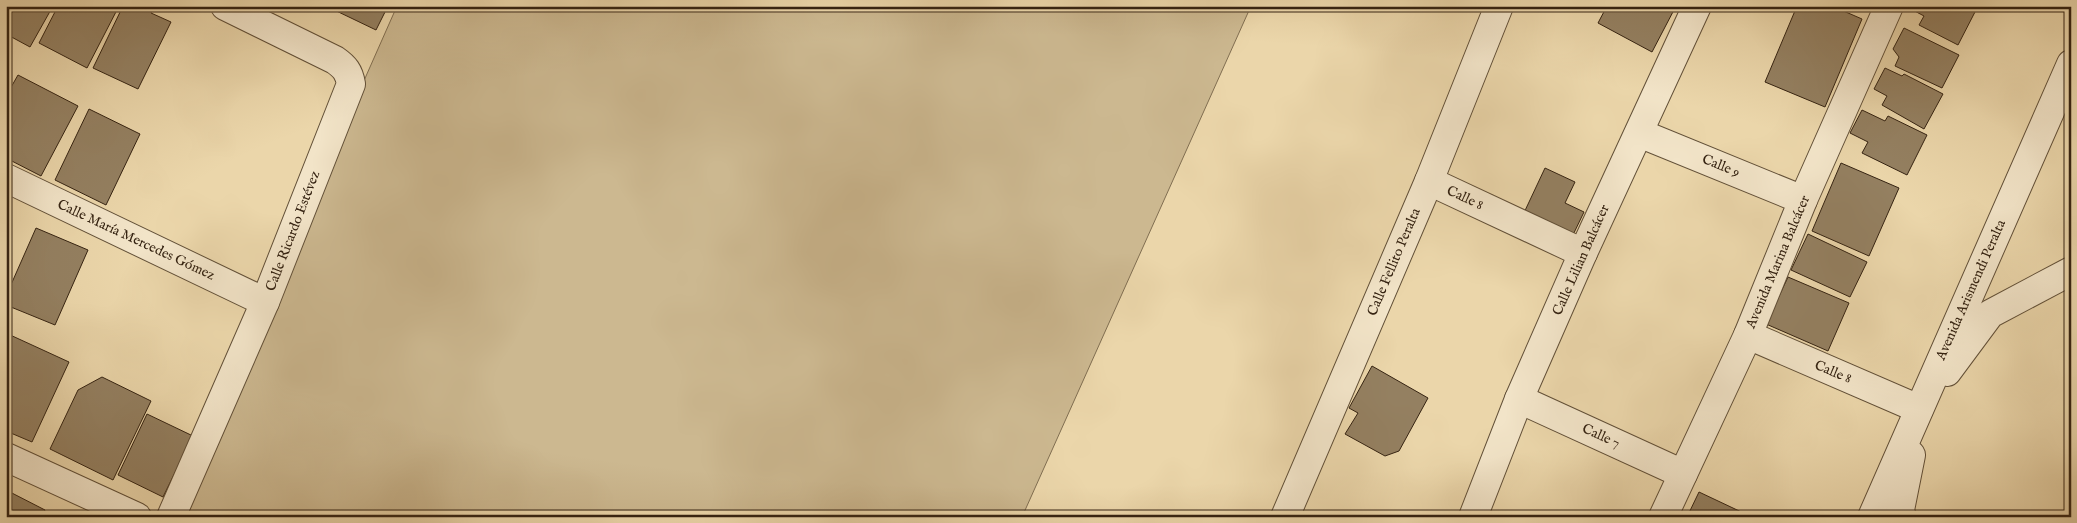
<svg xmlns="http://www.w3.org/2000/svg" width="2077" height="523" viewBox="0 0 2077 523" font-family="'IM FELL English',serif">
  <style>
    .green { fill: #ccb890; stroke: #806e51 }
    .building { fill: #948061; stroke: #352312 }
    .lines { fill: none; stroke-linecap: round; stroke-linejoin: round }
    .minor-casing { stroke: #625038; stroke-width: 30 }
    .minor { stroke: #f2e4c8; stroke-width: 28 }
    .labels { text-anchor: middle; dominant-baseline: central; stroke-width: 4; stroke-linejoin: round; paint-order: stroke }
    .street-label { font-size: 14px; fill: #352312; stroke: #f2e4c8 }
  </style>
  <rect width="100%" height="100%" fill="#ebd6aa"/>
  <filter id="stains"><feTurbulence type="fractalNoise" baseFrequency=".004" numOctaves="4"/><feColorMatrix values="0 0 0 0 .2 0 0 0 0 .09 0 0 0 0 .02 0 0 0 .5 -.17"/></filter>
  <radialGradient id="worn" r=".72"><stop offset=".6" stop-color="#630" stop-opacity="0"/><stop offset="1" stop-color="#630" stop-opacity=".3"/></radialGradient>
  <polygon class="green" points="397,6 1251,6 1022,517 171,517"/>
  <g class="building">
    <polygon points="6,6 53,6 30,47 6,34"/>
    <polygon points="58,6 119,6 87,68 39,43"/>
    <polygon points="123,6 154,6 151,13 171,22 138,89 93,68"/>
    <polygon points="326,6 388,6 376,30"/>
    <polygon points="1607,6 1676,6 1652,52 1598,23"/>
    <polygon points="1797,6 1832,6 1862,19 1825,107 1765,82"/>
    <polygon points="1910,6 1969,6 1976,10 1958,45 1919,25 1924,16 1909,8"/>
    <polygon points="1904,28 1959,55 1942,88 1895,66 1899,57 1893,49"/>
    <polygon points="1885,68 1902,76 1904,74 1943,94 1924,129 1882,105 1887,96 1874,89"/>
    <polygon points="18,75 78,106 41,176 6,158 6,96"/>
    <polygon points="89,109 140,134 106,205 55,180"/>
    <polygon points="1862,110 1885,121 1888,116 1927,135 1907,175 1862,153 1868,142 1850,133"/>
    <polygon points="1841,163 1899,188 1869,256 1812,231"/>
    <polygon points="1545,168 1575,182 1565,203 1584,212 1571,239 1522,217"/>
    <polygon points="36,228 88,250 55,325 6,305 6,296"/>
    <polygon points="1808,234 1867,262 1850,297 1791,270"/>
    <polygon points="1788,277 1849,303 1828,351 1766,324"/>
    <polygon points="8,334 69,362 32,442 6,431 6,338"/>
    <polygon points="1372,366 1428,398 1399,451 1385,456 1345,434 1358,413 1349,408"/>
    <polygon points="102,377 151,401 113,480 50,449 78,390"/>
    <polygon points="147,414 193,436 163,497 118,475"/>
    <polygon points="6,490 45,510 42,517 6,517"/>
    <polygon points="1699,492 1752,517 1687,517"/>
  </g>
  <g class="lines">
    <g class="minor-casing">
      <g id="minor">
        <polyline points="1639,133 1803,200"/>
        <polyline points="6,178 265,302"/>
        <polyline points="1429,181 1583,253"/>
        <polyline points="1748,335 1919,409"/>
        <polyline points="1947,372 1990,314 2071,271"/>
        <polyline points="1519,399 1683,474"/>
        <polyline points="6,457 137,517"/>
        <path d="M171,517L265,302L351,84C349,72 345,67 335,60L225,6"/>
        <polyline points="1285,517 1429,181 1499,6"/>
        <polyline points="1473,517 1519,399 1583,253 1697,6"/>
        <polyline points="1663,517 1748,335 1803,200 1889,6"/>
        <polyline points="1872,517 2071,64"/>
        <polyline points="1902,517 1900,510 1911,455"/>
      </g>
    </g>
    <use href="#minor" class="minor"/>
  </g>
  <g class="labels">
    <g class="street-label">
      <text transform="translate(1721 166) rotate(22)">Calle 9</text>
      <text transform="translate(1465 198) rotate(25)">Calle 8</text>
      <text transform="translate(293 231) rotate(-69)">Calle Ricardo Estévez</text>
      <text transform="translate(136 240) rotate(25)">Calle María Mercedes Gómez</text>
      <text transform="translate(1581 260) rotate(-66)">Calle Lilian Balcácer</text>
      <text transform="translate(1394 262) rotate(-67)">Calle Fellito Peralta</text>
      <text transform="translate(1778 262) rotate(-67)">Avenida Marina Balcácer</text>
      <text transform="translate(1971 290) rotate(-66)">Avenida Arismendi Peralta</text>
      <text transform="translate(1833 372) rotate(23)">Calle 8</text>
      <text transform="translate(1601 436) rotate(24)">Calle 7</text>
    </g>
  </g>
  <rect width="2077" height="523" fill="none" stroke="#ebd6aa" stroke-width="25"/>
  <rect x="8" y="8" width="2062" height="508" fill="none" stroke="#352312" stroke-width="2.5"/>
  <rect x="12" y="12" width="2052" height="498" fill="none" stroke="#352312"/>
  <rect width="100%" height="100%" filter="url(#stains)"/>
  <rect width="100%" height="100%" fill="url(#worn)"/>
</svg>
